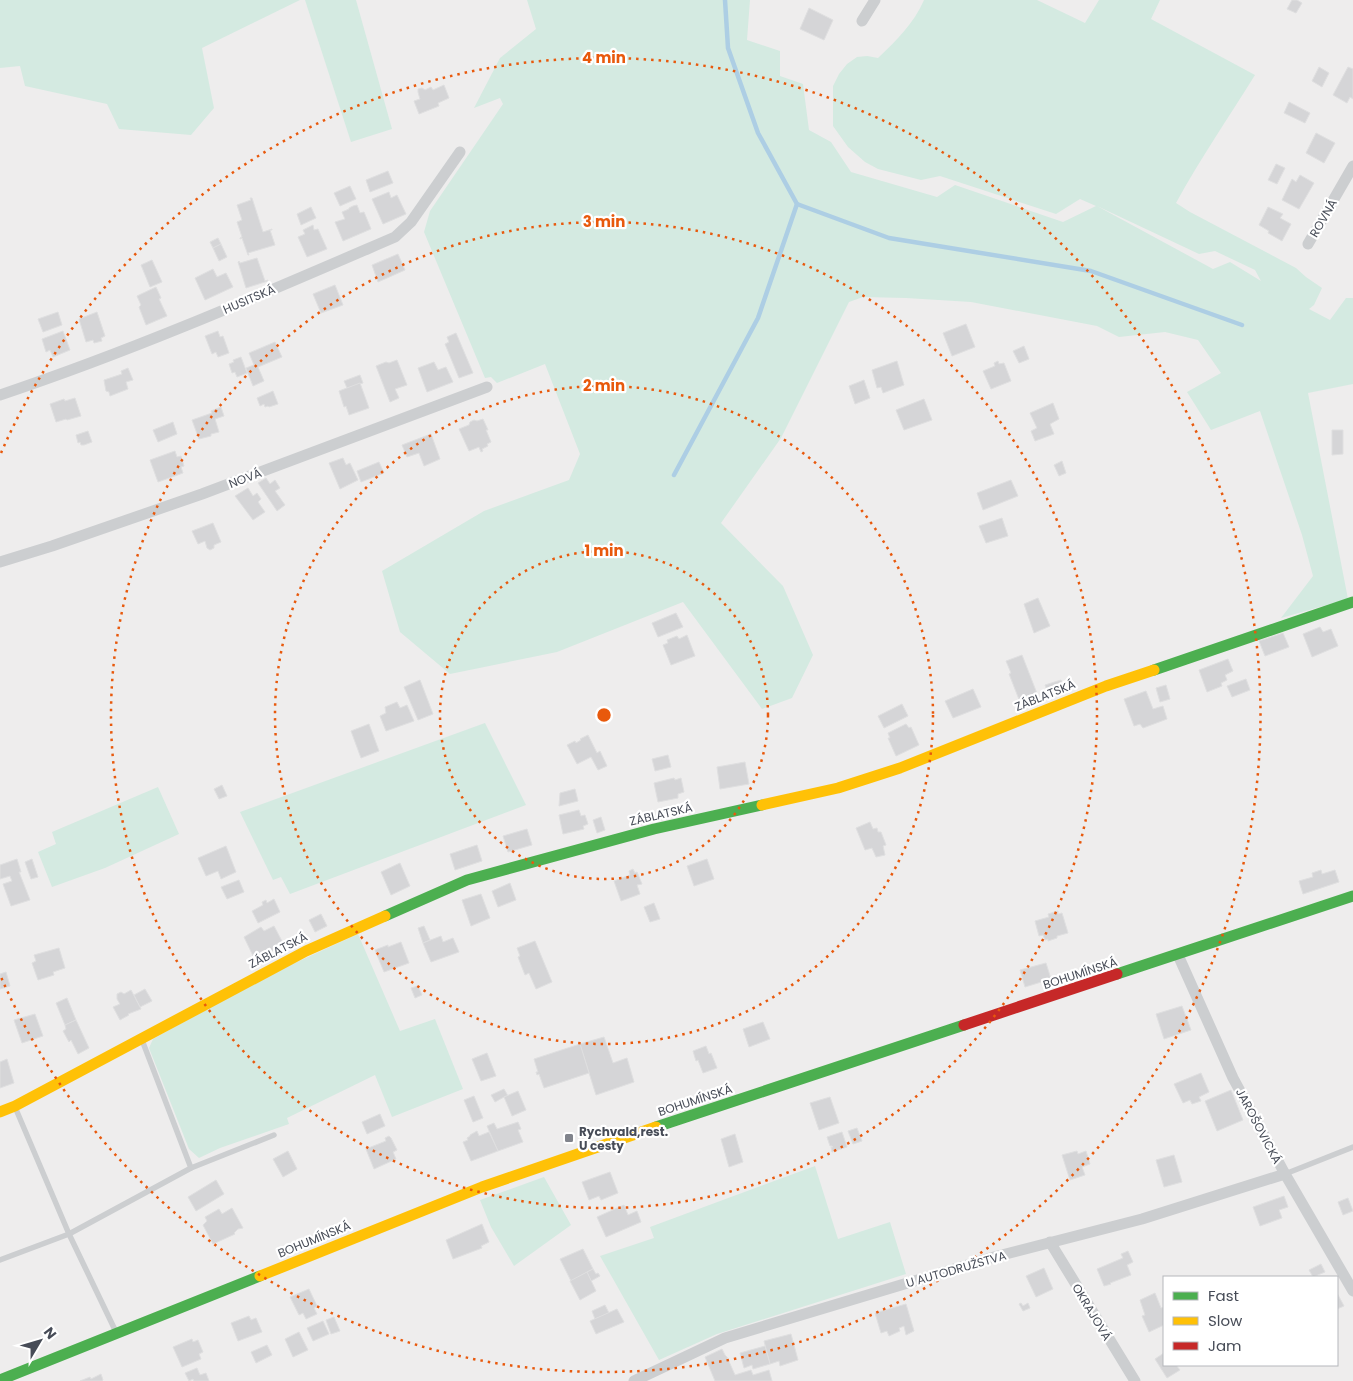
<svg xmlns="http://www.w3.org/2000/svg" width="1353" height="1381" viewBox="0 0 1353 1381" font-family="Poppins,sans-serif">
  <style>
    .green { fill: #d4eae1; fill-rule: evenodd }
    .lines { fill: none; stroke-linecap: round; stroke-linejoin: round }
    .stream { stroke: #adcee4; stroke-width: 4.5 }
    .building { fill: #d5d5d7; stroke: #dfdfe0 }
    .lane { stroke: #ccced0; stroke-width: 5.5 }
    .street { stroke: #ccced0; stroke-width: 11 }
    .fast { stroke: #4caf50; stroke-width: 11 }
    .slow { stroke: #ffc107; stroke-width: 11 }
    .jam { stroke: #c62828; stroke-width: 11 }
    .ring { fill: none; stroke: #e8590c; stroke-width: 2.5; stroke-dasharray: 2.5 5 }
    .poi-dot { fill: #81848c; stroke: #fff; stroke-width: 2 }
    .labels { text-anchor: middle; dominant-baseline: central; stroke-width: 4.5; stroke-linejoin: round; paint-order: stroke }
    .street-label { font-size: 12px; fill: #474c57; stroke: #fff }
    .poi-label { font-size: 12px; font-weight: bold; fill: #474c57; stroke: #fff; text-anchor: start }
    .centre { fill: #e8590c; stroke: #fff; stroke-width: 2.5 }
    .ring-label { font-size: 15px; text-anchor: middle; font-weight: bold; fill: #e8590c; stroke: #fff; stroke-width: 4.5; stroke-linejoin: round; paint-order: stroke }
  </style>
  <rect width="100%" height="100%" fill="#eeeded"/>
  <g class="green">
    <polygon points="0,0 300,0 202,48 214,108 191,135 119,129 107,104 25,86 20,66 0,68"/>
    <polygon points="305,0 356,0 392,129 351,142"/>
    <path d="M527,0H750L747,40L780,51V76L803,84L809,130L831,142L851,172L937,197L955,185L1063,222L1096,206L1080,199L1056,214L940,176L921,180L878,169L865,162L848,147L833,126V86L839,74L847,64L857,57L867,56L878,58C896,41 914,23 924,0H1037L1085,23L1099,0H1160L1151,19L1255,75C1229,117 1200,159 1176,203L1190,212L1296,268L1306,277L1322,288L1314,305L1309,309L1330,320L1346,298H1353V384L1308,393L1348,599L1281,618L1313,576L1302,535L1260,411L1211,430L1187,392L1221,373L1198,340L1165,332L1119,337L1097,326L971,302L906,298L863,297L849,302L781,438L721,523L783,586L813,655L792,698L762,709L683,602L557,652L450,674L400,632L382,571L484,511L569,480L580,454L545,364L497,383L491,377L485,378L424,232L430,211L503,104L500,98L474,108L500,58L536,29ZM1097,206L1199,254L1215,251L1255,270L1261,281L1230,262L1213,269Z"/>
    <polygon points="485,723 526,805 290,894 281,877 273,880 240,812"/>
    <polygon points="158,787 179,834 105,868 52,887 38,852 56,844 52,832"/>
    <polygon points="358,934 400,1031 435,1019 463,1089 392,1117 375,1075 287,1118 289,1124 220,1148 199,1158 189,1149 149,1048 153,1039 273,973"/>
    <polygon points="815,1166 838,1239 890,1222 906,1274 717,1334 659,1360 600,1256 654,1238 650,1227"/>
    <polygon points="544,1177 571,1225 514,1266 491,1227 480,1200"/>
  </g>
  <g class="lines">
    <g class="stream">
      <polyline points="725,0 728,48 758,133 797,204 889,238 1091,271 1242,325"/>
      <polyline points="674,475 758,318 797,204"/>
    </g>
  </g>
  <g class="building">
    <polygon points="1292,0 1297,0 1302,3 1296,13 1287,9"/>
    <polygon points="809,8 833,20 824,40 800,29"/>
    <polygon points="1319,67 1329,73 1322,87 1312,81"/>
    <polygon points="1348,67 1353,69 1353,99 1350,97 1347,103 1333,95"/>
    <polygon points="444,85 449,98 438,103 439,106 419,114 414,101 420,99 418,92 418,89 422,88 425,90 431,87 433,90"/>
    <polygon points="1289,102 1310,113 1305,123 1284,113"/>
    <polygon points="1316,133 1335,143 1324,163 1306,153"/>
    <polygon points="1276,164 1285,168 1277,184 1268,180"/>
    <polygon points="388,171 393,183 370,192 366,180"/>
    <polygon points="1300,175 1314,183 1299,209 1282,200 1292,179 1296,182"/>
    <polygon points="350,186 356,199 340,206 334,193"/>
    <polygon points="389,192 391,198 397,195 406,214 383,224 372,199"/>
    <polygon points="250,198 252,198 263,232 272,229 272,230 270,230 275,245 248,253 249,255 248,255 242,238 240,239 240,238 242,237 237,222 242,220 237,205 251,200"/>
    <polygon points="357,205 360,213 364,212 371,229 343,241 335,222 345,219 342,212 349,209 349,208 353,206"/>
    <polygon points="311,207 316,218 301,225 297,214"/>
    <polygon points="1268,207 1283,214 1280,218 1291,224 1282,241 1268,233 1269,231 1259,225"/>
    <polygon points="313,225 314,230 318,229 327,249 307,257 298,237 305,234 303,230"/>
    <polygon points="218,238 221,244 213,248 210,242"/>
    <polygon points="221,244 227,257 219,261 213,248"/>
    <polygon points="398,254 405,270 378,282 372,265"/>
    <polygon points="257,258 265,281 268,280 268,281 246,288 238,262 239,261 240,263"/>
    <polygon points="152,260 162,282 150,287 141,265"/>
    <polygon points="213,269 217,277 226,273 233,287 205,300 195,278"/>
    <polygon points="335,285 343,305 321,313 313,294"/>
    <polygon points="156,287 161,298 159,299 167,316 146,325 139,307 141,305 137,296"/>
    <polygon points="58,312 62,325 43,332 38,319"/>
    <polygon points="97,312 105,336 101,338 102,341 94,343 93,340 86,342 79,319"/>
    <polygon points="966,324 975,347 952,356 943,333"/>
    <polygon points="63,331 70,350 53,357 50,350 46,352 42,339"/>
    <polygon points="218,331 220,337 223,336 229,353 218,357 216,352 212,354 205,336"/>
    <polygon points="456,333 473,373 459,378 445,344 449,342 447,337"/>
    <polygon points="275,342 282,357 258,367 264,381 253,386 246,368 254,365 249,353"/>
    <polygon points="1024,346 1029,359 1019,363 1013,351"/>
    <polygon points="241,357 247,373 237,377 235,372 232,373 229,364 234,362 233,360"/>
    <polygon points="397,360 407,385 395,389 399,398 390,402 376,366 386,362 389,363"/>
    <polygon points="897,361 904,385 883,393 881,387 877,388 872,370"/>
    <polygon points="998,361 999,364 1004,363 1011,381 991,389 983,371 995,366 994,363"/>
    <polygon points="434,362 438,370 446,367 453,382 427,392 418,368"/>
    <polygon points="128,368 133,380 126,382 128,389 110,396 109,392 106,391 104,380 122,374 121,371"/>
    <polygon points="360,375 363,383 347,388 344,381"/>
    <polygon points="864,380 870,398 855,404 849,386"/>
    <polygon points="360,383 369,408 349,415 346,406 344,407 339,391"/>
    <polygon points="273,391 278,404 269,407 268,406 265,407 264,404 260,406 257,398"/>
    <polygon points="75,398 81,416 67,420 66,419 56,422 50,404 64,399 65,401"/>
    <polygon points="924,399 932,420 904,430 896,410"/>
    <polygon points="1053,403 1059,419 1050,424 1054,434 1035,441 1031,431 1037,428 1030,413"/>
    <polygon points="221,407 224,416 215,419 219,432 211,434 211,436 199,439 192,420 212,413 211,411"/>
    <polygon points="483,419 488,430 486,430 491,442 487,444 488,446 482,449 483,451 481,452 479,447 469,451 459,429 469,425 470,422 474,420 477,421"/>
    <polygon points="173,422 177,434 158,442 153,430"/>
    <polygon points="1332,430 1343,430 1343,454 1332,455"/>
    <polygon points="88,431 92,442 84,445 81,445 80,442 78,443 76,435"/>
    <polygon points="431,434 440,459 424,466 419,453 407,457 402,445"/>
    <polygon points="175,451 177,457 181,456 184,466 181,467 183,473 158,482 150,460"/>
    <polygon points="343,458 346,465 350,463 358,480 340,489 329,463"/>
    <polygon points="1062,461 1066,473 1059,476 1054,465"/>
    <polygon points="379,462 384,473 361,482 357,471"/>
    <polygon points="266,478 270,484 275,480 280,488 275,491 285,505 277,511 258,483"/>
    <polygon points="1011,480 1018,496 983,510 977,493"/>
    <polygon points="248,488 253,496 257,493 261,499 258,502 265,512 253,520 235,496"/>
    <polygon points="1002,518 1008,536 986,543 979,526"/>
    <polygon points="213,523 221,542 214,545 214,548 210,550 207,548 205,541 198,544 192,531"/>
    <polygon points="1038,598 1050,626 1034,633 1024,604"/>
    <polygon points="676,613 683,627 658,637 652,623"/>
    <polygon points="1320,627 1323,632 1331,629 1338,646 1312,657 1303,634"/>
    <polygon points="1283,633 1289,647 1265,656 1259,641"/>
    <polygon points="687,635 695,656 671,665 663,645 668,643 667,640 677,636 679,639"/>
    <polygon points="1022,655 1038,696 1020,702 1009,674 1011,673 1006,661"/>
    <polygon points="1228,659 1233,671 1225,675 1227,680 1221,683 1222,686 1207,692 1199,670"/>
    <polygon points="1246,679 1250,690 1232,697 1227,686"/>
    <polygon points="420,680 433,714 418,720 404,687"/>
    <polygon points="1061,680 1066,692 1049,697 1045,685"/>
    <polygon points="1166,685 1170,699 1160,702 1156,688"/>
    <polygon points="973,689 981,707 953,718 945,701"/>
    <polygon points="1146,691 1153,709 1163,706 1167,719 1143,728 1140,724 1134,726 1124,699"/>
    <polygon points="397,702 400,708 407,705 414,721 386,731 380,716 386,713 385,707"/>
    <polygon points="902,704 908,716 884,728 878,716"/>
    <polygon points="369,724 379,751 361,758 351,731"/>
    <polygon points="906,724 909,728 911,727 919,745 896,756 888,738 890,738 888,733"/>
    <polygon points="588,735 597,753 600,751 607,766 598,770 591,757 577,764 567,745 575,741 576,743 581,740 580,739"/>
    <polygon points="668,755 671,767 655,771 652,759"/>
    <polygon points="745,762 749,784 720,789 717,767"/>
    <polygon points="674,778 675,780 681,778 684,792 678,794 678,798 658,802 654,783"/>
    <polygon points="222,785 227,796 219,799 214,789"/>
    <polygon points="575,789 578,801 559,806 560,793"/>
    <polygon points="579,810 581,816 585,815 588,824 583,826 584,829 563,834 559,815"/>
    <polygon points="601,817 605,830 597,833 593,820"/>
    <polygon points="870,822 873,829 877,828 878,832 881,832 886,845 883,846 885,855 876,857 872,848 865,850 856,828"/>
    <polygon points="527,829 532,845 508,852 503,836"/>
    <polygon points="477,845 482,861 455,870 450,854"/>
    <polygon points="226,846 236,872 221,879 218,871 206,876 198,858"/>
    <polygon points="17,859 21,872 19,872 30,900 11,906 3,884 12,881 10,876 0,879 0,865"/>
    <polygon points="32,859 38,877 31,879 25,862"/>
    <polygon points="707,859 714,879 694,886 687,866"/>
    <polygon points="400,863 410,886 391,895 381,872"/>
    <polygon points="633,869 635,873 637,872 642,884 637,885 640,894 621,901 614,881 630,875 629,871"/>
    <polygon points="1321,870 1322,874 1335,870 1339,882 1303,894 1299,881 1313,877 1312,873"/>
    <polygon points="239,880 244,892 227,899 221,887"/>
    <polygon points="510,883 516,900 498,907 492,891"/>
    <polygon points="481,894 490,918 471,926 462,900"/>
    <polygon points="274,899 280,912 258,923 252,911 263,905 262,902 266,900 267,903"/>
    <polygon points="654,903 660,919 650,922 644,907"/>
    <polygon points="1058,911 1058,914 1062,913 1068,933 1057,936 1057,938 1048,941 1048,939 1045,940 1043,935 1039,936 1035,921 1049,917 1048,914"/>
    <polygon points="321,914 327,926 315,932 309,920"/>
    <polygon points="274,926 284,945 255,960 244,937 261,927 264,931"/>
    <polygon points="424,926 430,940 423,943 418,928"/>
    <polygon points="441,936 443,942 453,938 459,952 431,962 423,943"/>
    <polygon points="535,941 552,982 536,989 529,973 525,975 518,957 520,956 517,948"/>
    <polygon points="401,942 409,963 384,972 375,950 388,945 388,947"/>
    <polygon points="59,948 65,968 53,972 54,975 38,980 32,963 36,961 34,955"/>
    <polygon points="1046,963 1051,979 1025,987 1020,970"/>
    <polygon points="6,972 10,986 0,989 0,974"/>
    <polygon points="418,986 422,995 415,998 411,988"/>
    <polygon points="145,989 152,1001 140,1007 134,995"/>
    <polygon points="131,990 141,1009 128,1014 129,1015 120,1020 113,1007 120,1004 117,999 117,994 121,992 124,994"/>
    <polygon points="67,998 76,1020 65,1025 56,1003"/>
    <polygon points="1182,1006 1191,1030 1164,1039 1156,1014"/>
    <polygon points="35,1014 43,1036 22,1043 14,1020"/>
    <polygon points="76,1020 89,1048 78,1054 71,1040 69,1042 63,1031 66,1029 65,1025"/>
    <polygon points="763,1022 770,1039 749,1047 743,1029"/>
    <polygon points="604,1037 613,1063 627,1058 634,1082 596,1095 580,1044"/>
    <polygon points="580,1044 589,1073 544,1088 539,1074 537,1075 536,1072 538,1072 534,1059"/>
    <polygon points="706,1046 709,1054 711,1053 717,1068 703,1073 698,1060 696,1061 693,1051"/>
    <polygon points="487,1053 496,1076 481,1081 472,1059"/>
    <polygon points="7,1059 14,1083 0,1088 0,1062"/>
    <polygon points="1201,1073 1209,1092 1199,1097 1201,1101 1192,1104 1190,1100 1183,1103 1174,1084"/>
    <polygon points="504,1089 508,1096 504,1097 495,1102 491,1095"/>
    <polygon points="1231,1090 1243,1120 1217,1131 1205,1101"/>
    <polygon points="518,1091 526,1110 512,1116 504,1097"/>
    <polygon points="474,1096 483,1118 473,1122 464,1100"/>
    <polygon points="830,1097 839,1123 819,1130 810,1103"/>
    <polygon points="380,1114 385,1126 367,1134 362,1122"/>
    <polygon points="518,1122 521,1129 518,1130 523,1142 498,1151 487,1126 494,1123 497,1129"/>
    <polygon points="857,1128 862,1141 853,1144 848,1131"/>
    <polygon points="477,1131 479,1136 489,1132 498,1151 471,1161 463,1142 468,1140 467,1138 470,1136 470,1135"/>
    <polygon points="842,1132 847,1147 832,1152 831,1147 833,1147 832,1146 830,1146 827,1137"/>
    <polygon points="735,1134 743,1162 729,1167 721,1139"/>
    <polygon points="389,1136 391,1138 397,1150 393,1152 396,1159 374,1169 366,1149 386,1141 385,1138"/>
    <polygon points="288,1151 297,1169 283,1177 273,1159"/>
    <polygon points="1077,1151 1078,1154 1086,1151 1090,1164 1082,1167 1085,1175 1070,1180 1062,1155"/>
    <polygon points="1174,1155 1182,1182 1164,1187 1156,1160"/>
    <polygon points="610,1172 618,1193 601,1200 599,1196 589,1200 582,1182"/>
    <polygon points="216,1180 224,1194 196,1211 188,1197"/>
    <polygon points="1284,1196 1288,1207 1279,1210 1282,1218 1260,1226 1253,1207"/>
    <polygon points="1348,1198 1353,1211 1343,1215 1338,1202"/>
    <polygon points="624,1205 628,1215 637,1211 641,1222 606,1237 597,1217"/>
    <polygon points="232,1208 243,1228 238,1229 234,1233 235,1234 213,1244 203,1225 207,1221 205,1217 219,1209 222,1214"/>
    <polygon points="482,1224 489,1242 481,1246 482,1248 453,1259 446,1240"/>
    <polygon points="583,1249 593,1269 571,1281 560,1259"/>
    <polygon points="1128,1251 1133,1262 1127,1265 1131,1275 1110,1283 1111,1284 1104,1286 1097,1269 1123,1258 1121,1254"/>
    <polygon points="1321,1264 1325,1272 1313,1277 1309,1270"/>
    <polygon points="1044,1268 1053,1289 1036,1297 1026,1276"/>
    <polygon points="593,1269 596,1274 598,1273 600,1276 591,1281 587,1272"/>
    <polygon points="587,1272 596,1291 580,1300 570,1281"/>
    <polygon points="309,1289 317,1306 314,1308 317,1314 306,1319 303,1313 299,1315 290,1297"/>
    <polygon points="1155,1293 1161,1308 1164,1307 1164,1325 1149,1332 1142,1316 1145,1315 1140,1300"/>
    <polygon points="1337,1293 1344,1306 1337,1309"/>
    <polygon points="1021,1303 1023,1306 1028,1303 1030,1308 1023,1311 1019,1304"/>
    <polygon points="906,1304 914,1331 906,1335 904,1326 899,1328 900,1331 889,1336 887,1331 881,1333 875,1313"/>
    <polygon points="605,1305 609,1313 595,1319 592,1311"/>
    <polygon points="617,1309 624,1322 596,1334 590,1321"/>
    <polygon points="249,1316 251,1320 256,1318 262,1332 238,1341 231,1323"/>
    <polygon points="334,1317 340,1331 331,1334 326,1320"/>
    <polygon points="323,1321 329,1334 313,1341 307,1328"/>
    <polygon points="299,1332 308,1350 293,1357 285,1339"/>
    <polygon points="791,1334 798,1360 780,1366 779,1361 770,1364 764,1341"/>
    <polygon points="192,1339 193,1342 198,1340 203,1352 199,1354 201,1359 182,1367 173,1347"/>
    <polygon points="267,1345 272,1355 256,1363 251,1352"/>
    <polygon points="765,1346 770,1364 753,1369 752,1365 744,1368 740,1353"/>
    <polygon points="722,1349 725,1355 727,1357 735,1375 751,1370 753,1375 769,1370 772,1381 715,1381 705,1357"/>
    <polygon points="1164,1353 1164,1365 1176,1365 1180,1370 1167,1378 1155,1359"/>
    <polygon points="197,1368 200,1375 206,1373 209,1381 194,1381 193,1379 189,1381 185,1373"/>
    <polygon points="101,1374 103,1380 102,1381 80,1381 90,1377 91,1379"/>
  </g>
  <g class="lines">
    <g class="lane">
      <polyline points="142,1040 191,1168"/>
      <polyline points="15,1107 69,1234 116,1332"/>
      <polyline points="1285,1174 1353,1147"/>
      <polyline points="0,1260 69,1234 191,1168 274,1135"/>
    </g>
    <g class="street">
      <polyline points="862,21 875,0"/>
      <polyline points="1308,244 1353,166"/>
      <path d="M0,395C135,350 265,293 395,237L411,222L460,152"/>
      <polyline points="0,562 52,546 202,494 487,387"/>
      <polyline points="1178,955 1233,1078 1285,1174 1353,1291"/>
      <polyline points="1050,1242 1135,1381"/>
      <polyline points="634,1381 725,1338 994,1257 1142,1219 1285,1174"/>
    </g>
    <g class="fast">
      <polyline points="1154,670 1353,602"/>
      <polyline points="385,916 467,880 654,829 762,805"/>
      <polyline points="1117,974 1353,896"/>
      <polyline points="656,1127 964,1025"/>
      <polyline points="0,1380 260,1276"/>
    </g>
    <g class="slow">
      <polyline points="762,805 838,788 900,768 1106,686 1154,670"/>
      <polyline points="0,1112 15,1106 306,951 385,916"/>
      <polyline points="260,1276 482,1187 656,1127"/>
    </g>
    <polyline class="jam" points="964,1025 1117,974"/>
  </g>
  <g class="ring">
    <circle cx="604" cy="715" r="164"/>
    <circle cx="604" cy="715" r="329"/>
    <circle cx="604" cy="715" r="493"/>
    <path d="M1 453A657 657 0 1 1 1 977"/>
  </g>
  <rect class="poi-dot" x="564" y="1133" width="10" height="10" rx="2.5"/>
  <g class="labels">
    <g class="street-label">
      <text transform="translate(1323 218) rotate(-60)">ROVNÁ</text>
      <text transform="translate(249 299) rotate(-23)">HUSITSKÁ</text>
      <text transform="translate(245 478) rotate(-21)">NOVÁ</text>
      <text transform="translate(1045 695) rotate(-22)">ZÁBLATSKÁ</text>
      <text transform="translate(661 814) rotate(-13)">ZÁBLATSKÁ</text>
      <text transform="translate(278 950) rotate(-27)">ZÁBLATSKÁ</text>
      <text transform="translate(1080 973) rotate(-18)">BOHUMÍNSKÁ</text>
      <text transform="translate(695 1100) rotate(-18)">BOHUMÍNSKÁ</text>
      <text transform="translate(1259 1126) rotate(62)">JAROŠOVICKÁ</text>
      <text transform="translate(314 1239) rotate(-22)">BOHUMÍNSKÁ</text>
      <text transform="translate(956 1269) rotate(-16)">U AUTODRUŽSTVA</text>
      <text transform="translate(1092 1312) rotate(59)">OKRAJOVÁ</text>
    </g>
    <g class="poi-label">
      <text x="579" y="1131">Rychvald,rest.<tspan x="579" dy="14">U cesty</tspan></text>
    </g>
  </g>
  <circle cx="604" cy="715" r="8" class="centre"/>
  <g class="ring-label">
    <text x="604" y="63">4 min</text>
    <text x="604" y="227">3 min</text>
    <text x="604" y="391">2 min</text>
    <text x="604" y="556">1 min</text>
  </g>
  <rect x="1163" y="1276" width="175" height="90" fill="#ffffff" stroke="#b5b7bc"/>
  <rect x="1173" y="1292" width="25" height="8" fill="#4caf50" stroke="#b5b7bc"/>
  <text x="1208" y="1301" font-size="15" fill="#474c57">Fast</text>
  <rect x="1173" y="1317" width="25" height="8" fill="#ffc107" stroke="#b5b7bc"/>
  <text x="1208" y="1326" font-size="15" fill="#474c57">Slow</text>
  <rect x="1173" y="1342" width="25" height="8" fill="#c62828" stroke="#b5b7bc"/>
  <text x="1208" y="1351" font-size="15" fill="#474c57">Jam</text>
  <g transform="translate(40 1341) rotate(52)" stroke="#ffffff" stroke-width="4" paint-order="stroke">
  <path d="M0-4L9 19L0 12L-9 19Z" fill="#474c57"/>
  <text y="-8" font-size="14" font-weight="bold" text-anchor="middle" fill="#474c57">N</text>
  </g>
</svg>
